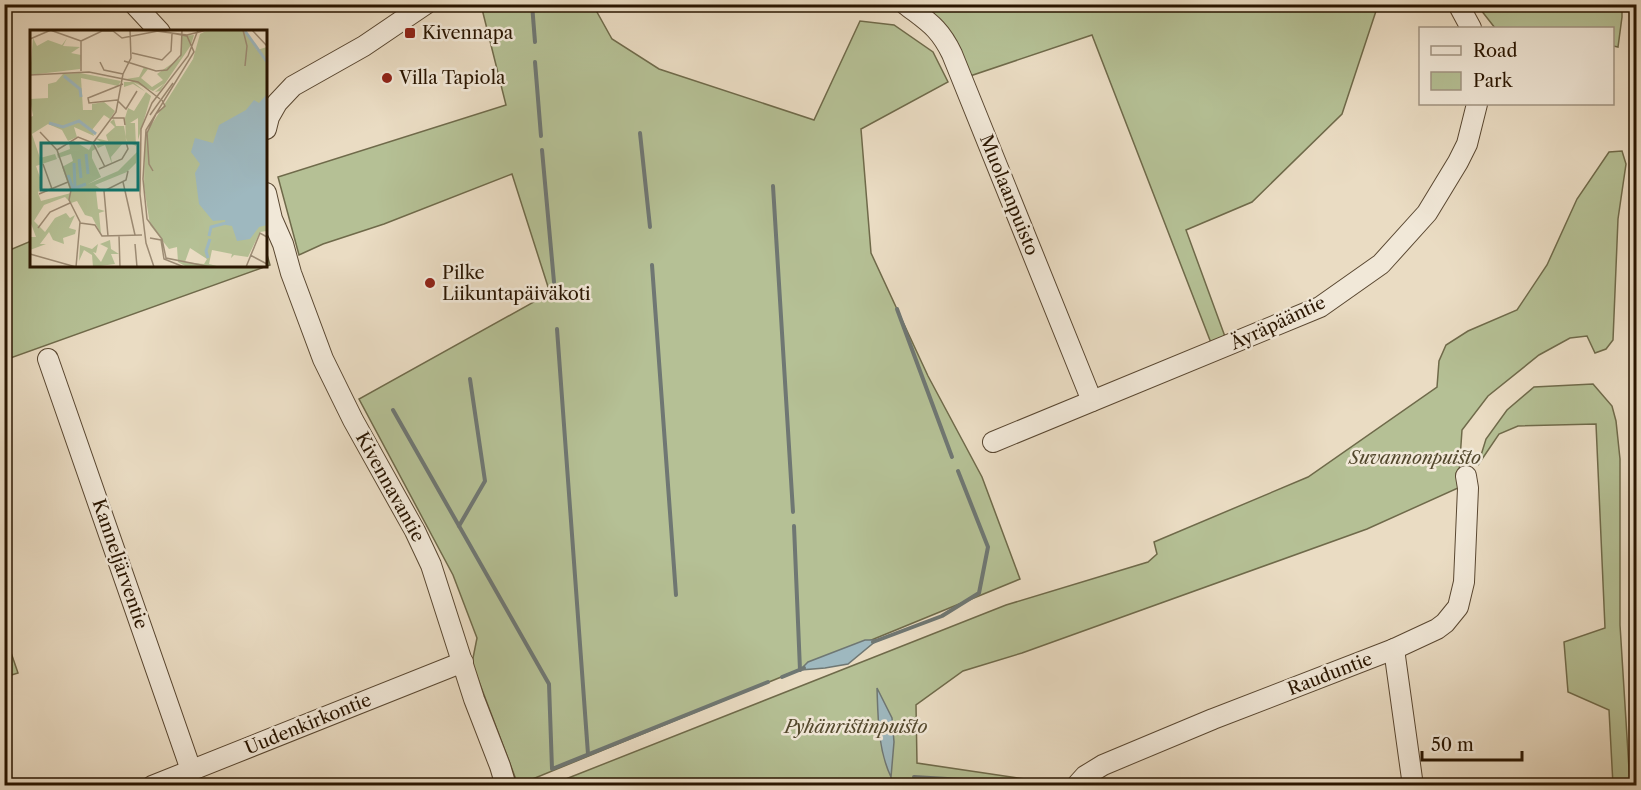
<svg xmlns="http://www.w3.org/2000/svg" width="1641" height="790" viewBox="0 0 1641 790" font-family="'Libre Caslon Text',serif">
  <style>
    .green { fill: #b5c095; stroke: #6f6a4a; stroke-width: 1.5 }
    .water { fill: #9eb8bf; stroke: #6f7773; stroke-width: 1.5 }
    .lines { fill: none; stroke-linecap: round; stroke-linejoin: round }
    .stream { stroke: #6f7773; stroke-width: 4 }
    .minor-casing { stroke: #594731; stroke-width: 22 }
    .minor { stroke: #f1e8d8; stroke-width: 20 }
    .poi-dot { fill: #8f2418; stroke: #f1e8d8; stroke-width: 2 }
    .labels { text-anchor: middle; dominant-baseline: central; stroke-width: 5; stroke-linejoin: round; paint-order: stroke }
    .poi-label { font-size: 18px; fill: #291500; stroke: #f1e8d8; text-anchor: start }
    .street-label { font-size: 18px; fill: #291500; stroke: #f1e8d8 }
    .park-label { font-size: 18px; font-style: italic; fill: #53482d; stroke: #f1e8d8 }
    .inset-river { fill: none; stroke: #9eb8bf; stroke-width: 3 }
    .inset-road { fill: none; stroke: #9d8c75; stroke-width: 1.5 }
    .view { fill: #0f766e; fill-opacity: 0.15; stroke: #0f766e; stroke-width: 3 }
    .inset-edge { fill: none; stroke: #291500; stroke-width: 3 }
  </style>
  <rect width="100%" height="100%" fill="#eadcc3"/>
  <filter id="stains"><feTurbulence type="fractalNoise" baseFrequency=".00333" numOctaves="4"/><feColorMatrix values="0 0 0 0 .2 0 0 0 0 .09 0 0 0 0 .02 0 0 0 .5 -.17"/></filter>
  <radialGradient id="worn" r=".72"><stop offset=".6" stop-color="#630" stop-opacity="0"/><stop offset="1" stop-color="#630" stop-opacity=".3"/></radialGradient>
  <g class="green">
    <polygon points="968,4 969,6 991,4 1378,5 1342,114 1252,202 1186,230 1227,342 1213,348 1092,35 967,77 921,5"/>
    <polygon points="481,5 593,5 612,39 659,69 814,120 860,21 894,25 933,52 948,82 861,129 871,253 928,376 982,477 1020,579 518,785 472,663 477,638 453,575 359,399 550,293 512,174 384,224 323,244 299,255 278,177 506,105"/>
    <polygon points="1477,5 1622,5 1622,17 1618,47 1613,46 1612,28 1495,28"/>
    <polygon points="1622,151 1626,164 1618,219 1613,340 1606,349 1595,353 1587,336 1570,338 1539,355 1488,396 1462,430 1458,488 1367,529 1022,653 963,671 916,705 917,763 1025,779 1031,785 548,786 1006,605 1148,562 1157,554 1154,542 1308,477 1437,387 1439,361 1446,345 1468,331 1517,310 1547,265 1577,199 1609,152"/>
    <polygon points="31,241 32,266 266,266 266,251 270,265 5,360 5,252"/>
    <polygon points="1593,384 1612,406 1616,421 1620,459 1620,625 1630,785 1613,785 1609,710 1568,692 1564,642 1605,628 1596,424 1518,426 1499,434 1478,465 1486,439 1507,410 1534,387"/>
    <polygon points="5,635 18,673 5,677 4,677"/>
  </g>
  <g class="water">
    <polygon points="865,640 877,640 848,664 825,668 800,670 808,662"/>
    <path d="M877,688L892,718L894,742L891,777C878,750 878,718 877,688Z"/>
  </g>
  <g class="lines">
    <g class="stream">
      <polyline points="532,4 535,42"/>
      <polyline points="535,62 541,136"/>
      <polyline points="640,133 650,227"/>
      <polyline points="542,150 554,282"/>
      <polyline points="773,186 793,512"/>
      <polyline points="652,265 676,595"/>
      <polyline points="897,309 952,457"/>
      <polyline points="557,329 588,754"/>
      <polyline points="393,410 549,684 552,769 768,682"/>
      <polyline points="459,526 485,481 470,379"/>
      <polyline points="794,526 800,670"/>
      <polyline points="873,642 942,616 979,593 988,547 958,471"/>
      <polyline points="782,677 804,668"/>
      <polyline points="914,777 1048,785"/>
    </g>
    <g class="minor-casing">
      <g id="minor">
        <polyline points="134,4 160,32"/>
        <path d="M905,4C928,22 939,27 952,54L1092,401"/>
        <polyline points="1458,4 1471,28"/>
        <polyline points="266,129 269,117 277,103 293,86 364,46 426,4"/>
        <polyline points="266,193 272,219 283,244 291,273 323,359 353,420 415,531 431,565 474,699 500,766 506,786"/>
        <polyline points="48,359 191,770"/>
        <polyline points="993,442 1320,307 1381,264 1427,213 1458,162 1467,144 1477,104"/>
        <polyline points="1394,649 1413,786"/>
        <polyline points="152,786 463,662"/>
        <polyline points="1076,786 1085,776 1103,765 1213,719 1394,649 1437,629 1445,623 1458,607 1464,582 1468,488 1466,476"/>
      </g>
    </g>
    <use href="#minor" class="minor"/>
  </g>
  <g class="poi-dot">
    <rect x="404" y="27" width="12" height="12" rx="3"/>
    <circle cx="387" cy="78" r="6"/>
    <circle cx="430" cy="283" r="6"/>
  </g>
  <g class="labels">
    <g class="poi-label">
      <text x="422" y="33">Kivennapa</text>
      <text x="399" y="78">Villa Tapiola</text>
      <text x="442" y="273">Pilke<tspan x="442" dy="21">Liikuntapäiväkoti</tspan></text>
    </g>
    <g class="street-label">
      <text transform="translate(1009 195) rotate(68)">Muolaanpuisto</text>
      <text transform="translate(1278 323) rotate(-25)">Äyräpääntie</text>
      <text transform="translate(390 487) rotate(61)">Kivennavantie</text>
      <text transform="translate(120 564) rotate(71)">Kanneljärventie</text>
      <text transform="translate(1330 674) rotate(-21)">Rauduntie</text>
      <text transform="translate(308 724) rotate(-22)">Uudenkirkontie</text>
    </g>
    <g class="park-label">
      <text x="1415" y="458">Suvannonpuisto</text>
      <text x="856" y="727">Pyhänristinpuisto</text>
    </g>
  </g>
  <g transform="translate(30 30)">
    <rect width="237" height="237" fill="#eadcc3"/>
    <path d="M178,0H215L227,20L237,17V201L230,202L218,227L204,225L201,228L202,224L182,220L179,234L191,237L155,236L148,232L147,217L139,219L120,195L114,156L115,105L163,29L170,4ZM160,218L177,229L174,234L155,232ZM164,5L161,15L130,61L125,62L135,53L123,61L96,49L109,47L114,37L118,39L111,48L122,57L133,50L127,44L150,28L152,6ZM3,8L7,16L18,10L32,15L37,8L33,16L50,17L41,23L51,25L50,39L0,45ZM50,43L91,51L88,56L51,48L53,80H62V74L74,72L85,81L80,89L74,85L62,100L64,106L44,97L47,107L38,111L32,100L18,94L2,104L10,128L25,124L27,129L6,136L12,153L8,163L11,171L41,163L32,137L43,131L41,124L28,128L27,124L40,119L39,113L44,111L59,120L62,114L67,118L62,121V128L71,147L58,154L88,141L107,122L106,133L97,142L65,155L72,160L66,161L68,179L75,181L69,183L71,204L62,187L55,185L47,171L41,173L35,167L14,175L4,191L15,202L25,188L36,183L40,188L45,185L39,198L46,200L45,204L33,208L34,214L23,210L19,202L10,214H16L0,220V207H6L0,191V87L3,86L0,69L18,68V54L26,52L33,44ZM103,52L121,66L108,110V88L100,93H105L106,116L96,111L95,88L98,78L104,81L116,62L103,54L94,57V52ZM84,89L86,96H94L97,114L93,113L81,127L82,134L75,115L68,118L65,113L71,112L65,108L78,111L76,105L85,97L80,92ZM80,210L81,219L89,224H81L85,234L63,237L62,225L54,220L49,231L50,215L62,219L68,214L66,223L63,222L71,232L78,218L70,214Z" fill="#b5c095" fill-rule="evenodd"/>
    <path d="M237,64V195L229,197L220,209L207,211L202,196L196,195L195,190L183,191L169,174L165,143L170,134L161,122L165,108L183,113L189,95L216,80L224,70L229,73Z" fill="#9eb8bf"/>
    <path class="inset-river" d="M215,1L237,32M34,46L50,59L51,67M19,93L33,97L49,91L66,104M56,124L58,144M49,129L51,148M44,133L45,157M38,145L43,159L56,154M179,206L181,197L196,193M178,228L176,221L180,209"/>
    <path class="inset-road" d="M20,0L51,11M126,0L157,6L164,22L116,100L113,149L117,189L132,209L136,228L181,237M213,0L217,16L215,36M222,0L237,16M126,1L157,5L177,0M0,9L21,0M51,11L72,1H83L92,8L128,1M102,23L132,30L141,21L142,4M94,31L126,41L137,40L151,25L152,0M70,32L74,40L93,44M51,41V11M0,45L59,42L108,52L130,69M93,54L58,68L59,73L87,70L96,79L107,61M120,85L143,53M82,88H94L95,95M10,102L27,120M63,113L86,82L93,44L101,28L100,0M63,113L75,137M27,120L41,160L39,170L50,192L46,237M27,120L48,107L63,113M13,134L22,159M69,139L92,129L98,119L96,112M123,141L119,134L117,103L126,84L135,76L132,70M93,152L105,205M9,164L38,152M50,193L65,195L72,206L112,205M8,198L20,182L40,173M78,206L74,161L96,150L98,141M89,206L90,237M120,208L131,210L134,229L154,237M105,214L107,237M0,224L46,237M220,225L237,234M124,237L116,213L110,164L111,99L122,73L158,26L168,0M216,237L230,203L237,207"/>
    <path class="view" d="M11,113H108V160H11Z"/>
    <rect width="237" height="237" class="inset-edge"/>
  </g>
  <rect width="1641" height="790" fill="none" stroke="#eadcc3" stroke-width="24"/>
  <rect x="6" y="6" width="1629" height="778" fill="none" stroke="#291500" stroke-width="3"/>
  <rect x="12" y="12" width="1617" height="766" fill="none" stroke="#291500" stroke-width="1.5"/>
  <rect x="1419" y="27" width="195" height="78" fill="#f1e8d8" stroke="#a19482" stroke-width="1.5"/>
  <rect x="1431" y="46" width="30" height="9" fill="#f1e8d8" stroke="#a19482" stroke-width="1.5"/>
  <text x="1473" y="57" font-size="18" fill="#291500">Road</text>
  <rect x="1431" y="72" width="30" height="18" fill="#b5c095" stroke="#a19482" stroke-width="1.5"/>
  <text x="1473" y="87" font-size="18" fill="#291500">Park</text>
  <path d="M1422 751v9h100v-9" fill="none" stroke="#291500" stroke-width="3"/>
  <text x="1431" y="751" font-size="18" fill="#291500" stroke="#f1e8d8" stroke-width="4.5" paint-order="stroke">50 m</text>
  <rect width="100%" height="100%" filter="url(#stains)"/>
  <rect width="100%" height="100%" fill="url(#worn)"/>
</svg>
